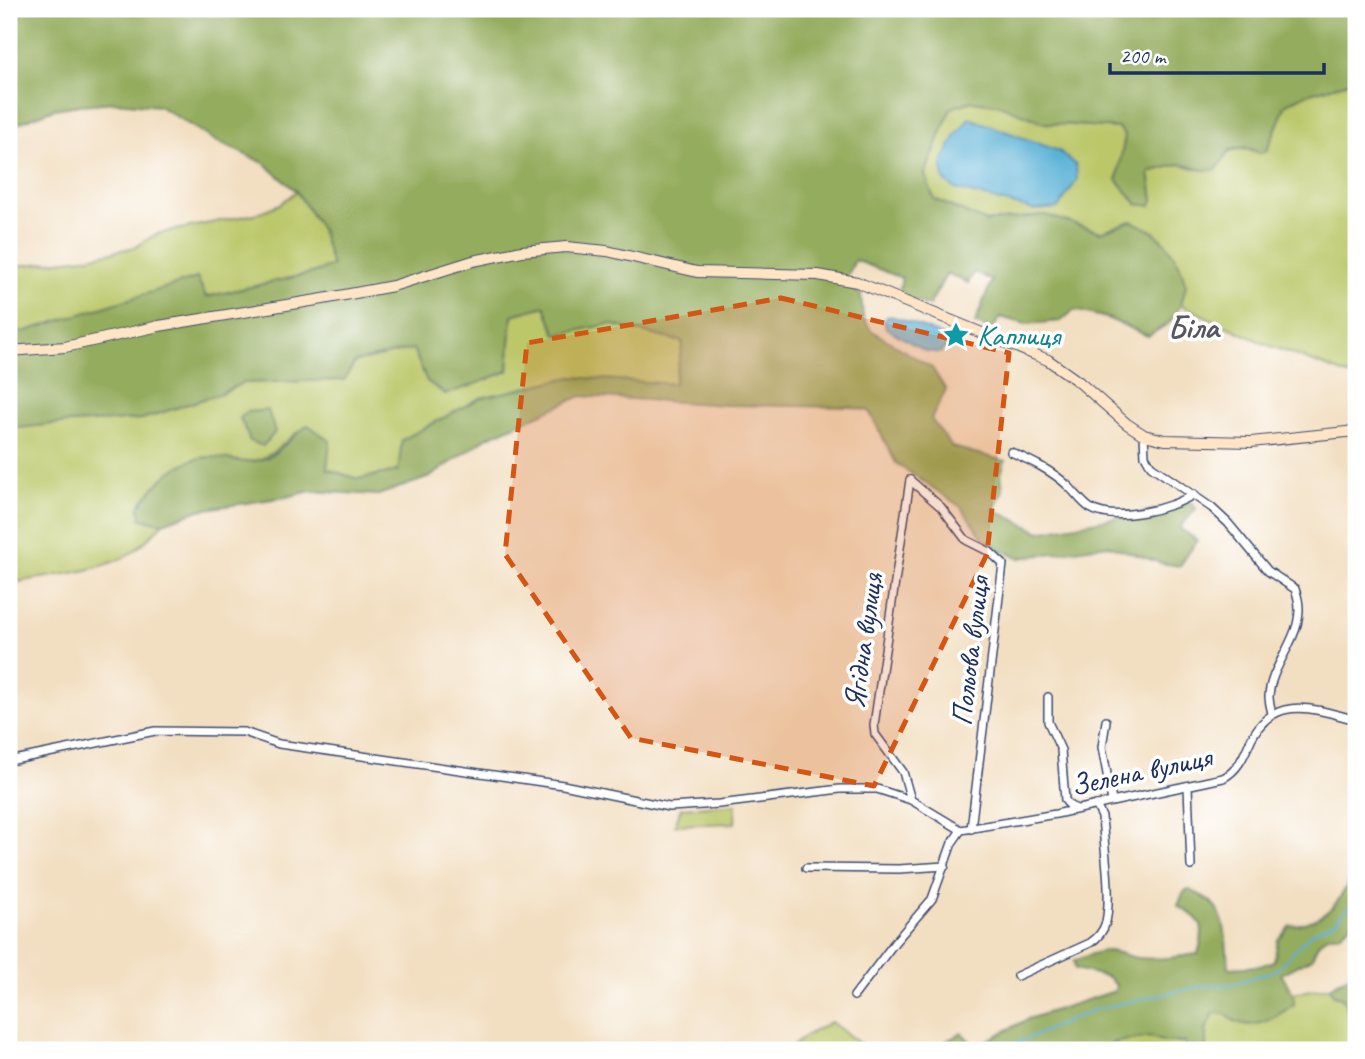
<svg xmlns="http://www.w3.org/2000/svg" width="1365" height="1059" viewBox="0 0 1365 1059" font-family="Caveat,sans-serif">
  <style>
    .green { fill: #bbc769; stroke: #6b7b64; stroke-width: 2; fill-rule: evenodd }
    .forest { fill: #94ac5d; stroke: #586e5e; stroke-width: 2 }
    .water { fill: #58b0d5; stroke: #3a709a; stroke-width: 2 }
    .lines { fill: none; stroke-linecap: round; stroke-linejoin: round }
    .stream { stroke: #58b0d5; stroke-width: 2 }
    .street-casing { stroke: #3b496d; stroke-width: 10 }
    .secondary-casing { stroke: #3b496d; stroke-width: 12 }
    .street { stroke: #fff; stroke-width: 7 }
    .secondary { stroke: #ffe4c6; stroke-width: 10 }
    .marked { fill: #d45514; fill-opacity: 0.2; stroke: #d45514; stroke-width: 5; stroke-dasharray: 14 9; stroke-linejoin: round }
    .labels { text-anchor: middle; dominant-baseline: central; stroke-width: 7; stroke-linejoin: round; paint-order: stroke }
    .culture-label { font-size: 30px; fill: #0d838f; stroke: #fff; text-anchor: start }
    .street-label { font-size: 30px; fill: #1b2f5e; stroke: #fff }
    .quarter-label { font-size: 33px; font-weight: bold; fill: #585660; stroke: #fff }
  </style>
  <rect width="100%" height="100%" fill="#fff"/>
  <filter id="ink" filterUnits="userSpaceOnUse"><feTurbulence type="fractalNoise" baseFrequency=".0143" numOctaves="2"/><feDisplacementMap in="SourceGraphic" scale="14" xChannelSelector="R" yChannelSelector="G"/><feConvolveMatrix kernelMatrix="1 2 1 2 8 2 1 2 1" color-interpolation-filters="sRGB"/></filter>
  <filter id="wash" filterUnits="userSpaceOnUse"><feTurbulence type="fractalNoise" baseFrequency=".00686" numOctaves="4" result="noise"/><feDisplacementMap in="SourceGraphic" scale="28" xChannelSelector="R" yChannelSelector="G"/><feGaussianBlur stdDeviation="1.57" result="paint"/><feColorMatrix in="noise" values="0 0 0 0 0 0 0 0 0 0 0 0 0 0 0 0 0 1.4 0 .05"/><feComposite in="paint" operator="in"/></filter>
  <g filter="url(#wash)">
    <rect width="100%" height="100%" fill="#f2dec0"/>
    <g class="green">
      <path d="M1356,80V378L1263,343L1181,305L1186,285L1131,221L1101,232L1045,215L986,222L934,199L925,174L951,108L972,101L997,104L1045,123L1118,128L1125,136L1117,180L1153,199L1148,172L1180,164L1203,170C1225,154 1232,143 1260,153L1267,150L1286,104L1306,94ZM970,118L1058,208L1034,210L998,200L955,137Z"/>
      <polygon points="297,191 321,229 332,266 312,273 206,297 198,279 23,332 9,331 9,267 84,258 136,247 156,234 255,214 280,204"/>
      <path d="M545,306L556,335L609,324L683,342L674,384L571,377L403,440L398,471L358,479L327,469L296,433C261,464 257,466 211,457L141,519L163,523C153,534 143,545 131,553C98,574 46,575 9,584V573L17,556L9,552V429L54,424L142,419L222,393L242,383L344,380L355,362L413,348L427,381L445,394L470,386L508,371L512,315Z"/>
      <polygon points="736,804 735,823 675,825 681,808"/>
      <polygon points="1329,987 1334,995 1343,997 1356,1036 1356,1050 1206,1050 1206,1030 1214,1013 1294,1005 1293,993"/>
      <polygon points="831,1022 868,1050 788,1050 805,1036"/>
      <polygon points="1151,1037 1165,1042 1185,1042 1185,1050 1117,1050 1116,1042"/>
    </g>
    <g class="forest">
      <path d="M9,9H1349L1356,10V80L1306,94L1286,104L1267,150L1260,153L1245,147L1230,150L1216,170H1203L1180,164L1149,172L1153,199L1151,206L1137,204L1117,180L1125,136L1118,128L1045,123L997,104L972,101L951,108L925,174L934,199L986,222L1045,215L1101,232L1131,221L1153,231L1167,245L1179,264L1186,285L1181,305L1169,323L1148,336L1107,318L1074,310L1061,321L1026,324L1000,317L992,330L975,323L992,280L974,272L968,283L947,273L929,306L899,294L902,278L855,260L844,283L861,295L863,318L871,330L932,368L946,390L931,419L952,447L1005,461L1001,474L1003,490L994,510L1040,532L1192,503L1196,509L1179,528L1197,540L1180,566L1161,563L1108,545L1020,558L999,549L983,538L961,507L896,463L869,411L850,407L726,405L581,396L488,437L430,477L378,495L311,491L286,497L199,510L163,523L141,519L139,507C155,483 181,456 212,457C233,458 243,466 266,458C278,454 296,433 308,425L330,441L327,469L358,479L398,471L402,440L480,398L571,377L674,384L683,342L609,324L556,335L545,306L512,315L508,371L470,386L445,394L427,381L413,349L355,362L344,380L242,383L222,393L142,419L54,424L9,429V331L23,332L197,278L206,297L312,273L332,266L321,229L296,191L264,163L216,141L159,106L115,102L80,105L54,109L9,127Z"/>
      <polygon points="268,410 275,432 263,446 250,441 240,418 247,412"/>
      <path d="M1356,864V920L1339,935C1322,933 1317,944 1312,958L1281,974L1293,993L1294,1004C1273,1020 1248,1036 1225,1014L1214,1013L1206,1030V1050H1185V1042H1165L1151,1037L1116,1042L1100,1050H929L962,1033L975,1047L1028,1019L1115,991L1116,985L1108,977L1075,969L1074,961C1084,958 1095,951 1106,951C1115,950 1128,957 1138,958C1158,960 1178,957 1198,954C1206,926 1204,920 1178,906L1183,893L1188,889C1195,893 1207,897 1212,903C1229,920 1225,947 1229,968L1260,966L1274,961L1278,940L1290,926C1329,921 1343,900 1356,864Z"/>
      <polygon points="1354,964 1356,964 1356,1036 1343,998 1334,995 1329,987 1351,975"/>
    </g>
    <g class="water">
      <polygon points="969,118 1059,151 1076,165 1077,180 1058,208 1034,210 955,189 944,180 942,163 955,137"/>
      <path d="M888,316C899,316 932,332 945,337L946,347L940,353L925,351L886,328L884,321Z"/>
    </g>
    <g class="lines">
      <polyline class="stream" points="1000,1050 1096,1009 1201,986 1233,984 1276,970 1311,933 1335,922 1356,899"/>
    </g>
  </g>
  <g filter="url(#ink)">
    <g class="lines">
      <g class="street-casing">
        <g id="street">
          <path d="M1144,435L1145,456L1151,466L1212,508L1228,523L1268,571L1295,589C1312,632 1270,660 1269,697C1269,702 1271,708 1272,714"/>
          <path d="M1011,452C1031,461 1051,470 1067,485C1075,492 1082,503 1090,508C1114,523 1172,509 1194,494"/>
          <polyline points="910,480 941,507 966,540 990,552 1003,564 971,829"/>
          <polyline points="910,480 874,725 875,734 903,772 911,800"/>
          <polyline points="1048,697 1048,722 1061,750 1065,800 1070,806 1077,809"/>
          <polyline points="1106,721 1102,747 1112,801"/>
          <path d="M9,761L155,731L244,732L279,744L563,785L669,807L719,804L840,789H877L911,800L961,830L1056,814L1223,778C1237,771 1243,758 1249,744C1271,693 1313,708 1356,720"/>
          <polyline points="1188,786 1191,866"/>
          <polyline points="806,868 899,869 945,866"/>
          <path d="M1017,976L1090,943C1098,938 1103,932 1106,922C1112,894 1104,846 1102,817L1096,805"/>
          <polyline points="854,996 895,942 932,899 952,843 961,830"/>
        </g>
      </g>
      <g class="secondary-casing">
        <polyline id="secondary" points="9,351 65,347 159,326 323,299 393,286 473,261 522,251 566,247 607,251 697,272 818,275 857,282 1048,360 1079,382 1127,424 1144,435 1165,440 1251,442 1356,431"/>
      </g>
      <use href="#street" class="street"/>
      <use href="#secondary" class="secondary"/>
    </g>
  </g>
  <path class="marked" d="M781,298L1009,353L987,554L874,786L631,738L505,554L527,343Z"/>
  <defs>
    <g id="sight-bare" transform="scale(2.1)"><path d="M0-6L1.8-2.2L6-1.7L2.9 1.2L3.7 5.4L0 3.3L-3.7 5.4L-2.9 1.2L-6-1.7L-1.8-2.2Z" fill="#0f9aa8" stroke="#fff" stroke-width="2.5" paint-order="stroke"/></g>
  </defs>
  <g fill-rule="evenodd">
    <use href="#sight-bare" x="956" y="335"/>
  </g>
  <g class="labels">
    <g class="culture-label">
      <text x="977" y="335">Каплиця</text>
    </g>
    <g class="street-label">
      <text transform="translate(863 641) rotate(-82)">Ягідна вулиця</text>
      <text transform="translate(970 651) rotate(-83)">Польова вулиця</text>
      <text transform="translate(1141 771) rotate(-12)">Зелена вулиця</text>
    </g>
    <g class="quarter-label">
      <text x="1193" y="327">Біла</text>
    </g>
  </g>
  <rect width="1365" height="1059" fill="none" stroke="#fff" stroke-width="35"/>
  <path d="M1110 63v10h214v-10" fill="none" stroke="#1b2f5e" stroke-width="3.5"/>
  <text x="1120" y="63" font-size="21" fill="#1b2f5e" stroke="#ffffff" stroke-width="5" paint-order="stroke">200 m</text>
</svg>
